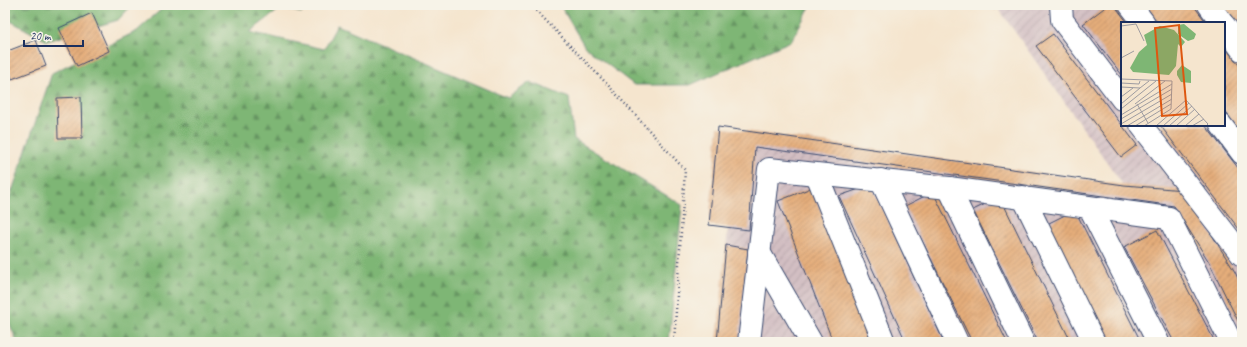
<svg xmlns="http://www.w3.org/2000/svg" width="1247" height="347" viewBox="0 0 1247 347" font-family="Caveat,sans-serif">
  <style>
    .industrial { fill: url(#industrial-furrows); fill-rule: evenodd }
    .forest { fill: url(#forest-firs); stroke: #4c7269 }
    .building { fill: url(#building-hatch) }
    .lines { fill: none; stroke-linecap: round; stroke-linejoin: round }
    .minor-casing { stroke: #3c4a6f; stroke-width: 24 }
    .path { stroke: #3c4a6f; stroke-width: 2.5; stroke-dasharray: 1 3; stroke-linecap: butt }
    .minor { stroke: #fff; stroke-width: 22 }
    .inset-road { fill: none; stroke: #9e9ca1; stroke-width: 1 }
    .view { fill: #de5710; fill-opacity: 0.15; stroke: #de5710; stroke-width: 2 }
    .inset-edge { fill: none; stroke: #1b2f5e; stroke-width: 2 }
  </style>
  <defs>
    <pattern id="industrial-furrows" width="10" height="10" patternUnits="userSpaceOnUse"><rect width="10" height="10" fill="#d2bec2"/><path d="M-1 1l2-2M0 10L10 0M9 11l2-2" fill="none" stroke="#aa9ba1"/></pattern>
    <pattern id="forest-firs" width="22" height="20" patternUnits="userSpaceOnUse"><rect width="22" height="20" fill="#7eb674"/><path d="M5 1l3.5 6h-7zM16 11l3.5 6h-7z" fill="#669462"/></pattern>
    <pattern id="building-hatch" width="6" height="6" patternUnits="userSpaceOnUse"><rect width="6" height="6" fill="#e5ad7a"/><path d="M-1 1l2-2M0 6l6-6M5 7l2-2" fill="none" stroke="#b98d67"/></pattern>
  </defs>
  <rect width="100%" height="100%" fill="#f7f3e8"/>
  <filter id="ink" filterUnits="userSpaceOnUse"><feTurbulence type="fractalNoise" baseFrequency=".025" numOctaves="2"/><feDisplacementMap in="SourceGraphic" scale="8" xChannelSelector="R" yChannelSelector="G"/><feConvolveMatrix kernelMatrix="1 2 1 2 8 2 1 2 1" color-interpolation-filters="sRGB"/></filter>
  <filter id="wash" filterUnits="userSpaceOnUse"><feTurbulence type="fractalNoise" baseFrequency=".012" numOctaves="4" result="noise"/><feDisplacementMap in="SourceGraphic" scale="16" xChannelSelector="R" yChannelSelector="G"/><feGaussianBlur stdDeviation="0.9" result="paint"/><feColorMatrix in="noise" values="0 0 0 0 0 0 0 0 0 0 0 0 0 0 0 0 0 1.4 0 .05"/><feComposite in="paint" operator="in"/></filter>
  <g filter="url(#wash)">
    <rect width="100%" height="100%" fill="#f5e5ce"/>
    <path class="industrial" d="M996,5H1242V342H717L728,227L709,225L718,127L1123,185ZM1122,23H1224V125H1122Z"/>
    <g class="forest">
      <polygon points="5,5 132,5 118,20 47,41 5,18"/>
      <polygon points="166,5 306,5 302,13 281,8 250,32 324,49 337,25 508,98 530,82 569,98 574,139 682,205 669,342 17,342 5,312 5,212 52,73 137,31"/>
      <polygon points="560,5 811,5 791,41 690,85 634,85 585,47"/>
    </g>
    <g id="blocks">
      <g class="building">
        <polygon points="990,5 1000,5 994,10"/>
        <polygon points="1108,5 1114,5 1128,23 1122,23 1122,75 1083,24"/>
        <polygon points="1145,5 1193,5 1207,23 1158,23"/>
        <polygon points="1219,5 1242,5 1242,36"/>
        <polygon points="92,13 109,51 77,66 59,28"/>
        <polygon points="1053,34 1137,145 1121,157 1036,46"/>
        <polygon points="36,40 46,66 12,79 5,60 5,52"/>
        <polygon points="1224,46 1242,69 1242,134 1224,110"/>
        <polygon points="81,97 82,138 58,138 57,98"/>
        <polygon points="1160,125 1205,125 1242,173 1242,233"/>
        <polygon points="718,127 1124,185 1184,190 1235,272 1242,287 1242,329 1209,262 1174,206 755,147 749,230 709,225"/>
        <polygon points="871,185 944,342 906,342 839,196"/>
        <polygon points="811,188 876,342 833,342 778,201"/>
        <polygon points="933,192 1007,342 972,342 905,206"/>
        <polygon points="1000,197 1071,342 1038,342 973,210"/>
        <polygon points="1075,210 1141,342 1104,342 1045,225"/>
        <polygon points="1157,230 1215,342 1174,342 1124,247"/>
        <polygon points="726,245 748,249 739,342 717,342"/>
      </g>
    </g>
  </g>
  <g filter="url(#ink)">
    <use href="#blocks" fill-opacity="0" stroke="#3c4a6f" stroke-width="1"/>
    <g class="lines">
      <g class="minor-casing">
        <g id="minor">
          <polyline points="1061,5 1062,20 1122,99"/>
          <polyline points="1130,5 1144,23"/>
          <polyline points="1209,5 1222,23"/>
          <polyline points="1224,25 1242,50"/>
          <polyline points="1141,125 1242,255"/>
          <polyline points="1221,125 1242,153"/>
          <polyline points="817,175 884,342"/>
          <polyline points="881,180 957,342"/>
          <polyline points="949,188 1023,342"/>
          <polyline points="1023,197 1094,342"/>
          <polyline points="1090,208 1158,342"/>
          <polyline points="759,252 811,342"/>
          <polyline points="749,342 769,169 949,188 1169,218 1231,342"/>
        </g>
      </g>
      <polyline class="path" points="531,5 607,84 685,170 674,342"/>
      <use href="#minor" class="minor"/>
    </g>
  </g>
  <g transform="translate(1121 22)">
    <rect width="104" height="104" fill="#f5e5ce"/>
    <path d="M63,2L75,12L73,17L67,19L57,12V3ZM39,4L53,8L64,20L60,25L57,22L55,44L48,53L12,50L9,46L18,30L26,23L23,13ZM61,43L70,49V61L60,60L56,53V49Z" fill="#7eb674"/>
    <path class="inset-road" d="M0,4L15,2L23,19M0,36L13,29M0,57L51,59L50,87L23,104M0,61L18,62L19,59M0,65L19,66L28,59M0,75L12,66M0,82L19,66M14,82L44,59M16,82L27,101M0,87L35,59M0,93L51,62M0,97L51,67M0,102L51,72M6,104L51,77M14,104L50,82M35,104L65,78L87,102L85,104M42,104L68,81M48,104L71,84M55,104L74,87M64,104L78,92M71,104L83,97"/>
    <path class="view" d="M58,3L66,92L41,94L34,6Z"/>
    <rect width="104" height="104" class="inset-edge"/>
  </g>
  <rect width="1247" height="347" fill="none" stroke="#f7f3e8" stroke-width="20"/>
  <path d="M24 40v6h59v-6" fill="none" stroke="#1b2f5e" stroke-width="2"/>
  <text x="30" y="40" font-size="12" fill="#1b2f5e" stroke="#f7f3e8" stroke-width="3" paint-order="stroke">20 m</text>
</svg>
